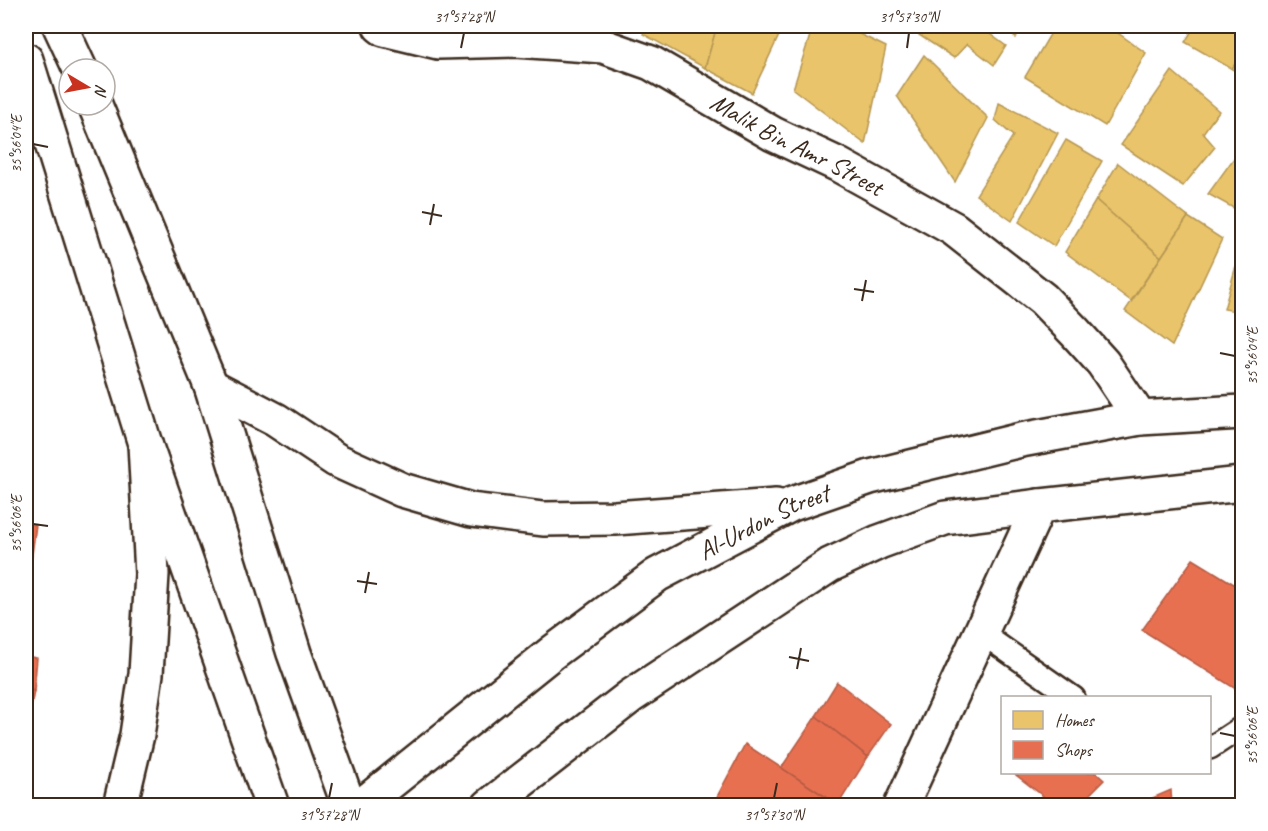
<svg xmlns="http://www.w3.org/2000/svg" width="1268" height="831" viewBox="0 0 1268 831" font-family="Caveat,sans-serif">
  <style>
    .homes { fill: #e9c46a; stroke: #b59653; stroke-width: 1.5 }
    .shops { fill: #e76f51; stroke: #b35a42; stroke-width: 1.5 }
    .lines { fill: none; stroke-linecap: round; stroke-linejoin: round }
    .service-casing { stroke: #3b2a1e; stroke-width: 26 }
    .minor-casing { stroke: #3b2a1e; stroke-width: 38 }
    .secondary-casing { stroke: #3b2a1e; stroke-width: 38 }
    .trunk-casing { stroke: #3b2a1e; stroke-width: 38 }
    .service { stroke: #fff; stroke-width: 21 }
    .minor { stroke: #fff; stroke-width: 33 }
    .secondary { stroke: #fff; stroke-width: 33 }
    .trunk { stroke: #fff; stroke-width: 33 }
    .ticks { fill: none; stroke: #3b2a1e; stroke-width: 2 }
    .labels { text-anchor: middle; dominant-baseline: central; stroke-width: 6; stroke-linejoin: round; paint-order: stroke }
    .street-label { font-size: 26px; fill: #3b2a1e; stroke: #fff }
    .neatline { fill: none; stroke: #3b2a1e; stroke-width: 2 }
    .ticks-label { font-size: 15px; text-anchor: middle; fill: #3b2a1e }
  </style>
  <rect width="100%" height="100%" fill="#fff"/>
  <filter id="ink" filterUnits="userSpaceOnUse"><feTurbulence type="fractalNoise" baseFrequency=".0167" numOctaves="2"/><feDisplacementMap in="SourceGraphic" scale="12" xChannelSelector="R" yChannelSelector="G"/><feConvolveMatrix kernelMatrix="1 2 1 2 8 2 1 2 1" color-interpolation-filters="sRGB"/></filter>
  <g filter="url(#ink)">
    <g class="homes">
      <polygon points="646,26 717,26 705,68 643,34"/>
      <polygon points="717,26 783,27 752,93 705,68"/>
      <polygon points="813,26 843,26 886,47 865,144 793,89"/>
      <polygon points="921,26 979,26 1006,46 994,65 967,44 954,58 916,33"/>
      <polygon points="999,26 1021,26 1016,38"/>
      <polygon points="1055,26 1108,26 1146,53 1105,126 1025,77"/>
      <polygon points="1195,26 1242,26 1242,52 1232,69 1185,42"/>
      <polygon points="1242,52 1242,75 1232,69"/>
      <polygon points="924,55 988,118 955,182 897,96"/>
      <polygon points="1172,71 1219,111 1203,133 1215,147 1183,186 1121,145"/>
      <polygon points="999,103 1058,133 1012,221 976,195 1013,136 995,120"/>
      <polygon points="1066,140 1102,161 1054,246 1019,222"/>
      <polygon points="1234,158 1242,163 1242,198 1237,210 1208,194"/>
      <polygon points="1118,163 1188,217 1161,257 1096,200"/>
      <polygon points="1096,200 1161,257 1131,301 1065,252"/>
      <polygon points="1188,217 1222,239 1172,346 1125,311"/>
      <polygon points="1242,244 1242,312 1224,309"/>
    </g>
    <g class="shops">
      <polygon points="26,523 36,525 26,599"/>
      <polygon points="1193,559 1242,589 1242,693 1142,630"/>
      <polygon points="26,656 37,658 34,691 26,689"/>
      <polygon points="837,682 891,724 868,757 816,716"/>
      <polygon points="26,689 34,691 26,734"/>
      <polygon points="816,716 868,757 838,805 781,768"/>
      <polygon points="745,744 838,805 838,806 712,806"/>
      <polygon points="1012,772 1095,772 1104,780 1078,806 1056,806"/>
      <polygon points="1171,790 1172,806 1134,806"/>
    </g>
    <g class="lines">
      <g class="service-casing">
        <g id="service">
          <polyline points="980,632 1074,698"/>
          <polyline points="1210,748 1242,727"/>
        </g>
      </g>
      <g class="minor-casing">
        <g id="minor">
          <path id="s1" d="M380,26L384,29L438,42L516,40L603,46L651,63L773,134L837,164L954,229L1043,299L1075,332L1103,363L1140,418"/>
          <polyline points="901,806 1039,506"/>
        </g>
      </g>
      <g class="secondary-casing">
        <g id="secondary">
          <polyline points="60,26 80,69"/>
          <polyline points="26,60 145,444 272,806"/>
          <polyline points="95,105 211,386 294,653 349,806"/>
        </g>
      </g>
      <g class="trunk-casing">
        <g id="trunk">
          <polyline points="211,386 276,420 336,460 402,490 471,510 543,519 615,518 776,506"/>
          <polyline points="120,806 137,735 146,674 152,574 145,444"/>
          <path id="s2" d="M361,806L553,652L657,575L792,504L870,477L1021,440L1140,418L1242,412"/>
          <polyline points="489,806 631,696 830,565 879,542 945,518 1039,506 1242,484"/>
        </g>
      </g>
      <use href="#service" class="service"/>
      <use href="#minor" class="minor"/>
      <use href="#secondary" class="secondary"/>
      <use href="#trunk" class="trunk"/>
    </g>
  </g>
  <path class="ticks" d="M461,48L464,33M907,48L909,33M33,144L48,147M422,212L442,216M430,225L434,204M854,289L874,292M862,301L866,280M1220,353L1235,356M33,524L48,526M357,581L377,584M365,593L369,572M789,657L809,661M797,669L801,648M1220,733L1235,736M329,798L332,783M774,798L777,783"/>
  <g class="labels">
    <g class="street-label">
      <text stroke="none"><textPath href="#s1" startOffset="444">Malik Bin Amr Street</textPath></text>
      <text stroke="none"><textPath href="#s2" startOffset="495">Al-Urdon Street</textPath></text>
    </g>
  </g>
  <rect width="1268" height="831" fill="none" stroke="#fff" stroke-width="66"/>
  <rect x="1001" y="696" width="210" height="78" fill="#ffffff" stroke="#b1aaa5" stroke-width="1.5"/>
  <rect x="1013" y="711" width="30" height="18" fill="#e9c46a" stroke="#b1aaa5" stroke-width="1.5"/>
  <text x="1055" y="726" font-size="18" fill="#3b2a1e">Homes</text>
  <rect x="1013" y="741" width="30" height="18" fill="#e76f51" stroke="#b1aaa5" stroke-width="1.5"/>
  <text x="1055" y="756" font-size="18" fill="#3b2a1e">Shops</text>
  <g transform="translate(87 87) rotate(100)"><circle r="28" fill="#ffffff" stroke="#b1aaa5" stroke-width="1.5"/>
  <path d="M0-4.5L10 22L0 15L-10 22Z" fill="#c8321e"/>
  <text y="-9" font-size="16" font-weight="bold" text-anchor="middle" fill="#3b2a1e">N</text>
  </g>
  <rect x="33" y="33" width="1202" height="765" class="neatline"/>
  <g class="ticks-label">
    <text x="464" y="22">31°57'28"N</text>
    <text x="909" y="22">31°57'30"N</text>
    <text transform="translate(16 144) rotate(-90)" y="5">35°56'04"E</text>
    <text transform="translate(1252 356) rotate(-90)" y="5">35°56'04"E</text>
    <text transform="translate(16 524) rotate(-90)" y="5">35°56'06"E</text>
    <text transform="translate(1252 736) rotate(-90)" y="5">35°56'06"E</text>
    <text x="329" y="820">31°57'28"N</text>
    <text x="774" y="820">31°57'30"N</text>
  </g>
</svg>
